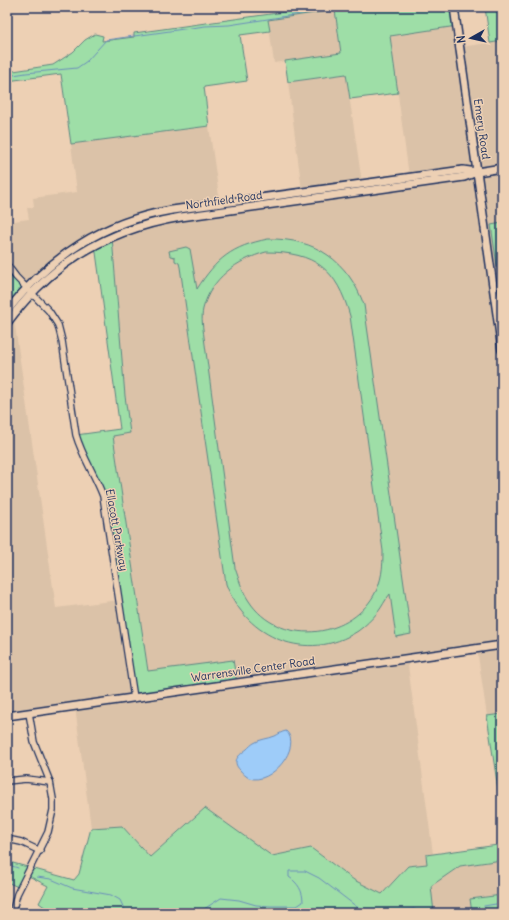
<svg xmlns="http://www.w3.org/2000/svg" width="509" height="920" viewBox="0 0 509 920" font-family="Delius,sans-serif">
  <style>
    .built { fill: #dbc2a8 }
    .green { fill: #9edea7; stroke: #5c8682; fill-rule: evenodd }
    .water { fill: #9eccf9; stroke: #6a8dbb }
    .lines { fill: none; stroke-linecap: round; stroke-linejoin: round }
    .stream { stroke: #6a8dbb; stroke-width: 1 }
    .minor-casing { stroke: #1b2f5e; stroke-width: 8 }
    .major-casing { stroke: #1b2f5e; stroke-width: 10 }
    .minor { stroke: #edd0b4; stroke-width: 5.5 }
    .major { stroke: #edd0b4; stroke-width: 7 }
    .labels { text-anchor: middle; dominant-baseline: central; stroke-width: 3; stroke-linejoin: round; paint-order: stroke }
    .street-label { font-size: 11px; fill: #1b2f5e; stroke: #edd0b4 }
  </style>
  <rect width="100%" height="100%" fill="#edd0b4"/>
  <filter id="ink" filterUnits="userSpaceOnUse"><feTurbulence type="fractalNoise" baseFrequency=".025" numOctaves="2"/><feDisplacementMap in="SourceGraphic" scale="8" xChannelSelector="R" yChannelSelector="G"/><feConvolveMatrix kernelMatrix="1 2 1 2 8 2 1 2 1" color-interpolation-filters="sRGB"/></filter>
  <g filter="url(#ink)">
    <g class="built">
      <polygon points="335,10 341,53 274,63 268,20"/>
      <polygon points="457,26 460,47 502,41 502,296 499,275 492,276 502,350 502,714 487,716 477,649 407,658 433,854 426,855 428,864 408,866 382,894 354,880 311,848 272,856 205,808 150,857 122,826 91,828 75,707 70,707 69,702 7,711 7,328 14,319 56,608 119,600 152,695 113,436 130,433 125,396 112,237 88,249 31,294 7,265 7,222 29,219 27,208 34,207 33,198 77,192 71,144 209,126 220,203 302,191 288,82 346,74 362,183 409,176 390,36"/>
      <polygon points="502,860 502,895 470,899 472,913 434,913 430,886 460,866"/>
    </g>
    <g class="green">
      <polygon points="321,7 454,7 457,26 390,36 398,93 350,99 346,74 288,82 285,61 341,53 335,10 268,20 270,31 240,35 247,81 204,87 209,126 71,144 61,74 7,81 7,72 53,65 73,52 85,40 95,34 103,36 102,41 134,37 134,33"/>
      <polygon points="485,7 502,7 502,41 490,43"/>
      <polygon points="502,223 502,271 498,272 491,225"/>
      <polygon points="112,237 125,396 130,433 113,436 148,671 233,660 237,683 134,698 103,496 76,435 120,429 95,245"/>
      <path d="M268,239C316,238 348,261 364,305L411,634L396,637L390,594C385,600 382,607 378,612C372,619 365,626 358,631C307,664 246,638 226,584L180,267L179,263L175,261V257L170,256L169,251L186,247L190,249L197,289C216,259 232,246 268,239ZM266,252C315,252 337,269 350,316L383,551C383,567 382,581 374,595C348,640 278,646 249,601C242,591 239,579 235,568L204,337C203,328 201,318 203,309C211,278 237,260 266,252Z"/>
      <polygon points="7,265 26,288 7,311"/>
      <polygon points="502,714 502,816 487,716"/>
      <polygon points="205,808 272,856 311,848 354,880 382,894 408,866 427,864 426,855 498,845 502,839 502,860 460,866 431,886 434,913 53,913 39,903 48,886 27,875 20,888 7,882 7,863 13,863 74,880 79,874 91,828 122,826 150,857"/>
      <polygon points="502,895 502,913 472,913 470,899"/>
    </g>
    <path class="water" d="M286,731C303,746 271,786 249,778C247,777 242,773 240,770C231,761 239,755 247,749C249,747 252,744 254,743C260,739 268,739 275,736C279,734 281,732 286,731Z"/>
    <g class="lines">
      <g class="stream">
        <polyline points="7,76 26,73 77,68 87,61 106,40 205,26 229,25 313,12 325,7"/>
        <polyline points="7,867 12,866 18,868"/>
        <polyline points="37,877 51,879 72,888 111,895 120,900 126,913"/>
        <polyline points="484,906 502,903"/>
        <path d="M198,913L221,898L239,900L256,905L270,906H297L303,902C303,891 298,883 289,877V871H305L319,878L357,907L370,913"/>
        <polyline points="381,913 414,909 420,913"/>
      </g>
      <g class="minor-casing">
        <g id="minor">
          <path d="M7,265L16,277L49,311L58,325L62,341L76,435C82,456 95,475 103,496L134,698"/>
          <polyline points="7,781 26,779 50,782"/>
          <polyline points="7,839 21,842 40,851"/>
          <polyline points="12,913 17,894 48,832 53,810 53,799 50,782 34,742 29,713"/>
        </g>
      </g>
      <g class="major-casing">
        <g id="major">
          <polyline points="454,7 502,350"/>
          <path d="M7,311C51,256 102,222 172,210L463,170L477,172"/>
          <path d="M7,323C16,311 26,299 37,288C76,249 127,226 181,217L464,177L477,172L502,168"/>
          <polyline points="7,716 502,645"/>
        </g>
      </g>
      <use href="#minor" class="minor"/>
      <use href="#major" class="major"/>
    </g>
  </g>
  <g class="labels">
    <g class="street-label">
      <text transform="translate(482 129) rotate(82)">Emery Road</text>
      <text transform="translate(224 200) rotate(-8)">Northfield Road</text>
      <text transform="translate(117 530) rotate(80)">Ellacott Parkway</text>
      <text transform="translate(253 669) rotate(-8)">Warrensville Center Road</text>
    </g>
  </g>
  <rect width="509" height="920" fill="none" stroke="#edd0b4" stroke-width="24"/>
  <rect x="12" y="12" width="485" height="896" fill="none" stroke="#1b2f5e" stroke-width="1.5" filter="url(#ink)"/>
  <g transform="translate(471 38) rotate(262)" stroke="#edd0b4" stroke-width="3" paint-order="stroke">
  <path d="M0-3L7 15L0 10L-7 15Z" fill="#1b2f5e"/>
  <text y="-6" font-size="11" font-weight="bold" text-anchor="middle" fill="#1b2f5e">N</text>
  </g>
</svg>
